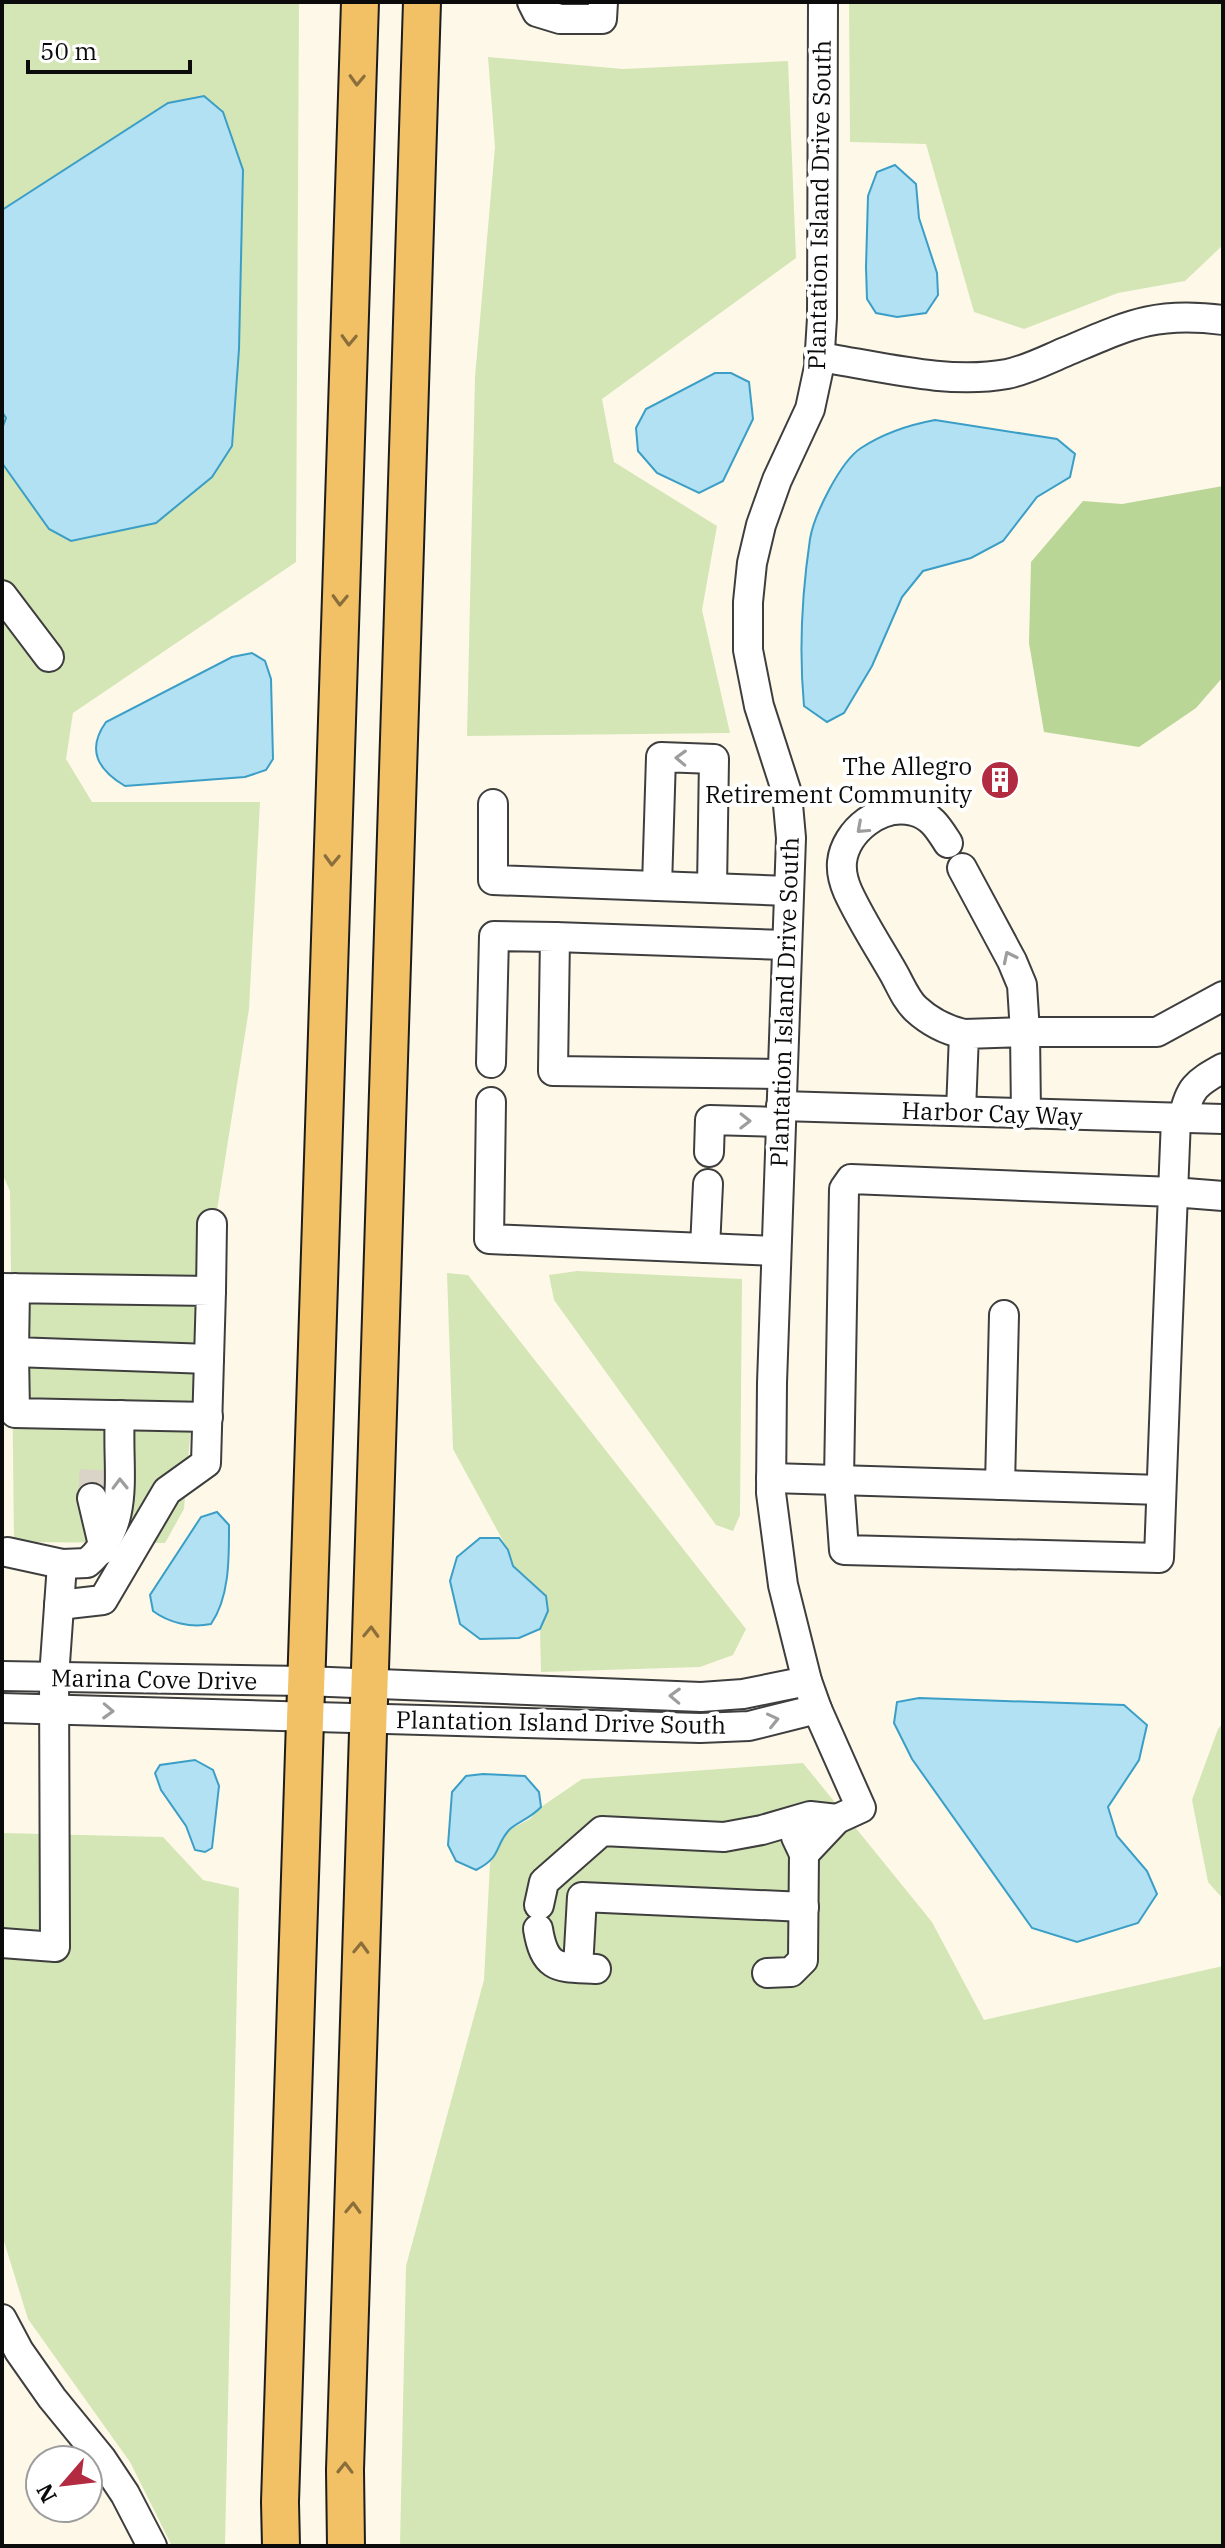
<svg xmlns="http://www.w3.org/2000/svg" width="1225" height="2548" viewBox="0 0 1225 2548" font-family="'IBM Plex Serif',serif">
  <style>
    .green { fill: #d4e6b5 }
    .forest { fill: #b9d696 }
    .water { fill: #b1e1f2; stroke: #3b9ec6; stroke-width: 2 }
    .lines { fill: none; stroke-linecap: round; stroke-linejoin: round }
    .minor-tunnel { stroke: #dad4c8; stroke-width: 28; stroke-dasharray: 28 14; stroke-linecap: butt }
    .minor-casing { stroke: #3e3e3e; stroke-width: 32 }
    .major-casing { stroke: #1c1c1c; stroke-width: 40 }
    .minor { stroke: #fff; stroke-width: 28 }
    .major { stroke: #f2c065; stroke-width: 36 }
    .oneway { stroke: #8a6f3c }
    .oneway2 { stroke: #9d9d9d }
    .labels { text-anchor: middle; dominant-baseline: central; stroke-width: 8; stroke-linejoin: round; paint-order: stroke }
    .street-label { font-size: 24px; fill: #0b0b0b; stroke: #fff }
    .poi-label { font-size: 24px; fill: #0b0b0b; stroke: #fff; text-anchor: end }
  </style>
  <rect width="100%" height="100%" fill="#fef8e9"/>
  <g class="green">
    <polygon points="2,2 299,2 296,562 73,713 66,759 92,802 260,802 249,1009 200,1317 184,1509 165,1543 14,1542 10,1191 2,1173"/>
    <polygon points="849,2 1223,2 1223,245 1185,281 1118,293 1024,329 974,312 926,144 850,142"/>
    <polygon points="488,57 623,69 788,61 796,258 602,399 614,462 717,526 702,610 730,733 467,736 475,377 495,147"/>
    <polygon points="577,1271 742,1279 740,1515 733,1531 716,1525 554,1300 549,1275"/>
    <polygon points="447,1273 468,1275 746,1629 733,1655 700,1667 541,1672 540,1629 548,1611 529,1579 513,1566 508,1550 453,1449"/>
    <polygon points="1223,1723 1223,1899 1208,1882 1192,1800 1218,1729"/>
    <polygon points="803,1763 932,1922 984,2020 1223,1966 1223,2546 400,2546 406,2266 484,1980 490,1863 509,1830 530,1819 541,1807 582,1779"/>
    <polygon points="2,1833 163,1837 203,1880 239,1888 225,2546 172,2546 130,2462 28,2319 2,2235"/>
  </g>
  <polygon class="forest" points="1223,486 1223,677 1196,708 1139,747 1044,732 1029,643 1031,562 1083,501 1122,504"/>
  <g class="water">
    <polygon points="204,96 223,112 243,170 239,349 232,446 212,477 156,523 71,541 49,529 2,463 2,429 6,418 2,412 2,210 168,103"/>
    <polygon points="895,165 916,184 919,218 937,273 938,295 926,313 897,317 876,313 867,299 866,267 868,196 877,172"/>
    <polygon points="715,373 731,373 749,382 753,419 723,481 699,493 657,473 638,451 636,428 646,409"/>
    <path d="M935,420L1057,439L1075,454L1070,477L1037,497L1003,541L971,558L923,571L902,597L872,666L844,713L827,722L804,706C799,652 802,593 810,539C814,515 840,462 861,448C884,433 908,425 935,420Z"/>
    <path d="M252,653L265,661L271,679L273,759L266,770L245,777L125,786C98,770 86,750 106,722L232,657Z"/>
    <path d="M217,1512L229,1525C229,1556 230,1597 211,1624C191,1628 169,1623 153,1611L150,1595L201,1517Z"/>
    <polygon points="480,1538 499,1538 508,1550 513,1566 546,1596 548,1611 540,1629 519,1638 480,1639 460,1624 450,1581 457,1557"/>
    <polygon points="919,1698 1124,1705 1147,1725 1139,1760 1108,1807 1117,1836 1147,1871 1157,1894 1138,1923 1077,1942 1032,1928 912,1759 894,1723 897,1702"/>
    <polygon points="195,1760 213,1770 219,1786 212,1848 205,1852 195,1850 186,1826 161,1790 155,1773 160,1765"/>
    <path d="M483,1774L525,1776L539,1792L541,1807C531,1818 516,1823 509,1830C494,1847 502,1857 476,1870L456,1861L448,1845L452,1792L466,1776Z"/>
  </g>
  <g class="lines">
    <polyline class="minor-tunnel" points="92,1498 94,1464"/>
    <g class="minor-casing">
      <g id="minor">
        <polyline points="532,2 537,12 560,19 602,19 603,2"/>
        <path d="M819,357C880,366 946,385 1007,374C1027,370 1046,360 1065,352C1127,326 1153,311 1223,320"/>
        <polyline points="2,595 49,657"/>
        <polyline points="493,804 493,880 789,891"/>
        <path d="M948,843C939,829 931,815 913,811C881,803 845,831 842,862C841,873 844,883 848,892C861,920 878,946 893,972C900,984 906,1000 916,1009C929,1021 946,1030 964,1034"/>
        <polyline points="962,868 1012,961 1022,985 1025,1032 1157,1032 1223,996"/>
        <polyline points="657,886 661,757 714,759 712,888"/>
        <polyline points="555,937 786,945"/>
        <polyline points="491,1063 494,936 555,937 553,1071 782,1074"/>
        <polyline points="491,1102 489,1239 776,1251"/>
        <polyline points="781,1106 1223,1119"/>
        <polyline points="961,1111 964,1034 1025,1032 1026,1114"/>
        <path d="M1176,1119C1170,1265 1164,1412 1159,1558L844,1550L839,1480L844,1189L851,1179L1173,1192L1223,1196"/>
        <path d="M1183,1119C1189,1088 1196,1083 1223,1068"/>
        <polyline points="709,1152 710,1120 780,1122"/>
        <polyline points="705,1248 708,1184"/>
        <polyline points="2,1288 211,1291 209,1359 14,1352 15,1288"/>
        <polyline points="211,1291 212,1224"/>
        <polyline points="14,1352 15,1413 208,1417"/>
        <polyline points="771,1478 1161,1490"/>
        <polyline points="1000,1485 1004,1315"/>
        <polyline points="92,1498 104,1549"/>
        <path d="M7,1552L62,1564L87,1563C133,1524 116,1469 120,1415"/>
        <polyline points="59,1605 103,1600 167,1491 206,1463 209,1359"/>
        <polyline points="2,1676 305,1681 701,1697 743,1694 807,1681"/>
        <polyline points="2,1708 700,1728 749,1726 817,1709"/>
        <polyline points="804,1854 837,1819 861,1808 817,1709 807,1681 783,1585 771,1493 772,1383 791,838 787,793 759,706 748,650 748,602 752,563 761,525 777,480 810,409 819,367 822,318 823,2"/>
        <polyline points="539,1905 544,1882 602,1831 724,1837 762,1830 810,1816 837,1819"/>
        <path d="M538,1929C545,1971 559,1967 596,1969"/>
        <polyline points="2,1943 55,1947 54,1677 62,1564"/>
        <polyline points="578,1968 582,1897 804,1907"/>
        <polyline points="767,1973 791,1972 803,1960 804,1854 796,1837"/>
        <polyline points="2,2319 19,2351 52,2398 101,2458 125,2494 152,2546"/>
      </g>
    </g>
    <g class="major-casing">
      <g id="major">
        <polyline points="281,2546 280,2502 360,2"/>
        <polyline points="346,2546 345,2470 422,2"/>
      </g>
    </g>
    <use href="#minor" class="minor"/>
    <use href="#major" class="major"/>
  </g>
  <defs><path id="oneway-chevron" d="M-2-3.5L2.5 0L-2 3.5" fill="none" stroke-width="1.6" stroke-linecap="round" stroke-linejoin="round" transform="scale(2)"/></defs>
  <g class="oneway">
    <use href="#oneway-chevron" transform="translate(357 80) rotate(92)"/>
    <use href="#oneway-chevron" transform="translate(349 340) rotate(92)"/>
    <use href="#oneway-chevron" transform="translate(340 600) rotate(92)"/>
    <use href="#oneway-chevron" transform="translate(332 860) rotate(92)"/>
    <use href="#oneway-chevron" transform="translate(371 1632) rotate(-88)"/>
    <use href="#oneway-chevron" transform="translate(361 1948) rotate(-88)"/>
    <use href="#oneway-chevron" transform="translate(353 2208) rotate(-88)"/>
    <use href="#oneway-chevron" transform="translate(345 2468) rotate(-89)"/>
  </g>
  <g class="oneway2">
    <use href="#oneway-chevron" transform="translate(681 758) rotate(-178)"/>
    <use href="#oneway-chevron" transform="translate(862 828) rotate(138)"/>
    <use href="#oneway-chevron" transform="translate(1009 957) rotate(-116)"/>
    <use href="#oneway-chevron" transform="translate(745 1121) rotate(1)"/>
    <use href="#oneway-chevron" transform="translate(120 1484) rotate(-91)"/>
    <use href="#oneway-chevron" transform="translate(675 1696) rotate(-178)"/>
    <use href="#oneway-chevron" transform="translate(108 1711) rotate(2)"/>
    <use href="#oneway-chevron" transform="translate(773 1720) rotate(-13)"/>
  </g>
  <defs>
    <g id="building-disc" transform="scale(2)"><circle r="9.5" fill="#b32b40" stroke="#fff"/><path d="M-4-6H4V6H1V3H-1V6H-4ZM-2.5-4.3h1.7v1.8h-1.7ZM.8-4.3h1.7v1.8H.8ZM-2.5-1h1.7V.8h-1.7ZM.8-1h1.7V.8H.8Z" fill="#fff"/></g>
  </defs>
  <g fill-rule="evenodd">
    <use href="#building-disc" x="1000" y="780"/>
  </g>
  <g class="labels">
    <g class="street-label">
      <text transform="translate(819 205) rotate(-89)">Plantation Island Drive South</text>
      <text transform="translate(784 1002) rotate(-88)">Plantation Island Drive South</text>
      <text transform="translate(992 1113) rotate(2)">Harbor Cay Way</text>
      <text transform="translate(154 1679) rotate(1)">Marina Cove Drive</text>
      <text transform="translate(561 1722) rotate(1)">Plantation Island Drive South</text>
    </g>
    <g class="poi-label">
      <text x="972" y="766">The Allegro<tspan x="972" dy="28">Retirement Community</tspan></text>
    </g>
  </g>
  <rect width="1225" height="2548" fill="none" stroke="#0b0b0b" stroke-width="8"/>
  <g transform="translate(64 2484) rotate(242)"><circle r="38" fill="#ffffff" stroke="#9d9d9d" stroke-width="2"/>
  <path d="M0-6L14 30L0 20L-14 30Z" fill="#b32b40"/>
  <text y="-12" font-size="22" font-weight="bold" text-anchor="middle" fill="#0b0b0b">N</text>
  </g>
  <path d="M28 60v12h162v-12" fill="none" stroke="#0b0b0b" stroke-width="4"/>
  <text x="40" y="60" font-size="24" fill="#0b0b0b" stroke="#ffffff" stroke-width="6" paint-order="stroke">50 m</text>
</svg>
